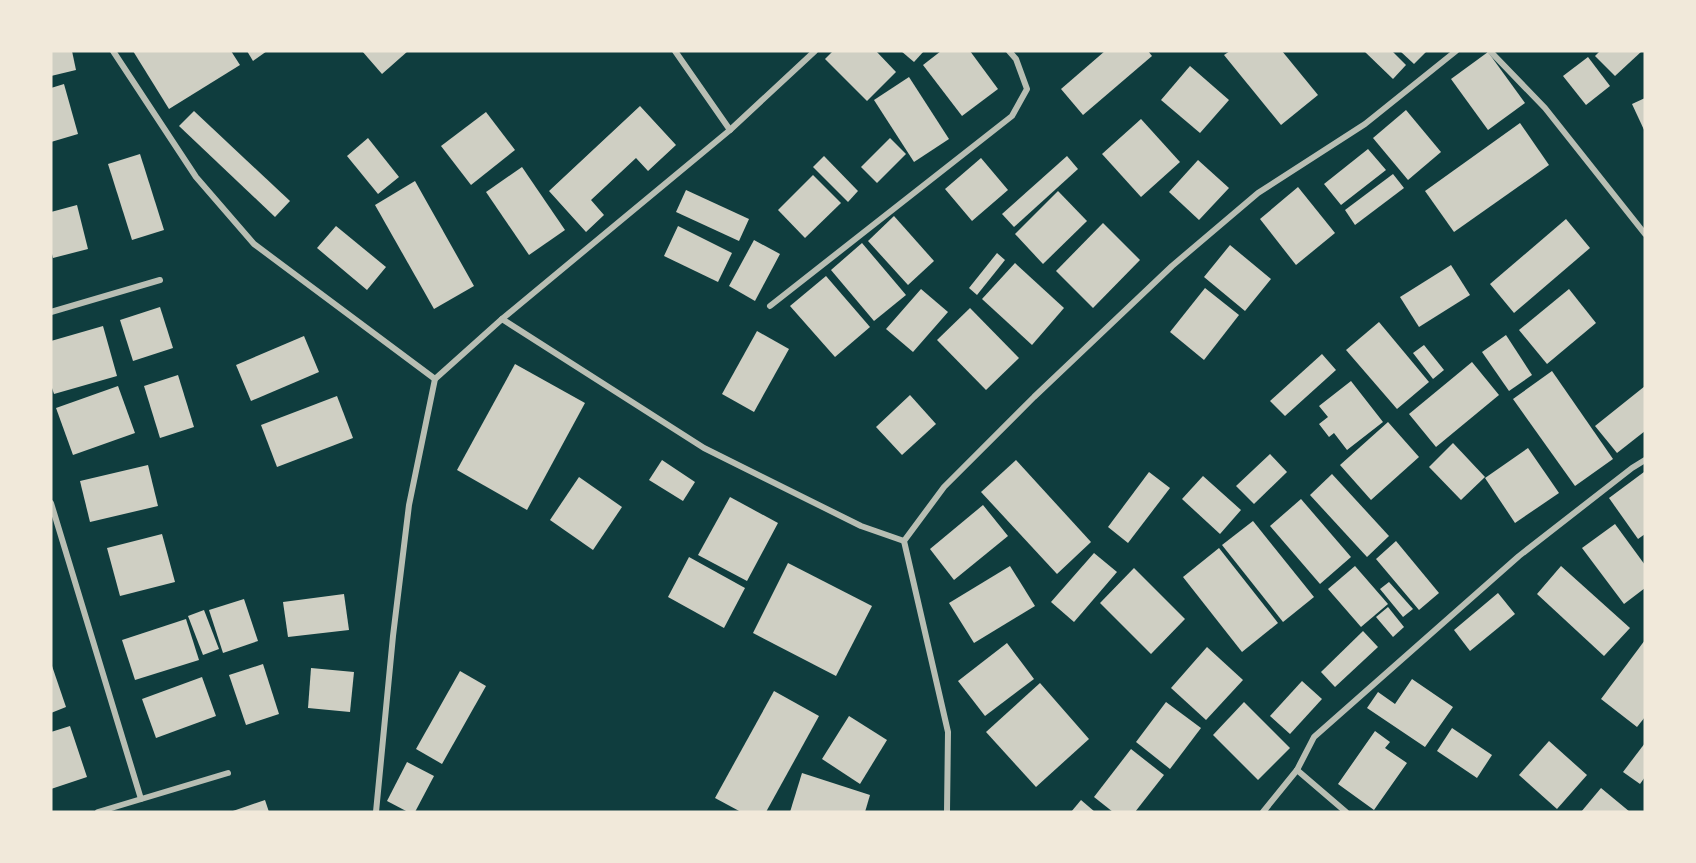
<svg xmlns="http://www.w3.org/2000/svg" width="1696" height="863" viewBox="0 0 1696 863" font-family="'Space Grotesk',sans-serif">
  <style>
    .building { fill: #cfcfc3 }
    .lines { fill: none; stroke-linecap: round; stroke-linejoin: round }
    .minor { stroke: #b8beb3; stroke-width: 6 }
  </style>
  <rect width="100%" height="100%" fill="#0f3d3e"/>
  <g class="building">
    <polygon points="51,51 72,51 76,70 51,76"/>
    <polygon points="133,51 231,51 240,65 169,109"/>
    <polygon points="247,51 267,51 253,61"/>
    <polygon points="362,51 408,51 382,74"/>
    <polygon points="833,51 876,51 896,72 867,101 825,59"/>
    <polygon points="901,51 924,51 914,62"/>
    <polygon points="941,51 970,51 998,89 962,116 923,65"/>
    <polygon points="1105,51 1148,51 1152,56 1083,115 1061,89"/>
    <polygon points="1230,51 1282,51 1318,95 1281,125 1224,55"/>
    <polygon points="1364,51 1392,51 1406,65 1393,79"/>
    <polygon points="1400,51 1427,51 1414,64"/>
    <polygon points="1600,51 1642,51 1615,76 1595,56"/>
    <polygon points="1488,52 1525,103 1488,130 1451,79"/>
    <polygon points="1588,57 1610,86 1586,105 1563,76"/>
    <polygon points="1190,66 1229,100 1200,133 1161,100"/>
    <polygon points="909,77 949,139 914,162 874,100"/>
    <polygon points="64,84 78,134 51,142 51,88"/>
    <polygon points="1645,98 1645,132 1632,104"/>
    <polygon points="640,106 676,145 648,171 636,158 591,200 604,215 586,232 549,191"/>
    <polygon points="1406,110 1441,152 1408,180 1373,138"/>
    <polygon points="194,111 290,201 275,217 179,126"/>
    <polygon points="486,112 515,150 471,185 441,146"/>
    <polygon points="1141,119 1180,162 1141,197 1102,154"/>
    <polygon points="1520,123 1549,165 1454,232 1425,191"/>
    <polygon points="368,138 399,177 378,194 347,156"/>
    <polygon points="890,138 906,154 877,183 861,167"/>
    <polygon points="1368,149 1386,170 1341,205 1324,184"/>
    <polygon points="140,154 164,230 132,240 108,164"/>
    <polygon points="824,156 858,191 848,202 813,167"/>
    <polygon points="1067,156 1078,169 1014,227 1002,214"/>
    <polygon points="981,158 1008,190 972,221 945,189"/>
    <polygon points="1198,160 1229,188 1199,220 1169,192"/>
    <polygon points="522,167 565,230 529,255 486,192"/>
    <polygon points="1393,174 1404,188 1355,225 1345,210"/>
    <polygon points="813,175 841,203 805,238 778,210"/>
    <polygon points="415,181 474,286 434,309 375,205"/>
    <polygon points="1298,187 1335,233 1296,265 1260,219"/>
    <polygon points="686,190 749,219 739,241 676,212"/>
    <polygon points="1058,191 1087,221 1043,264 1015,234"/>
    <polygon points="77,205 88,249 53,258 51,250 51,212"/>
    <polygon points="894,216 934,261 908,285 868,241"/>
    <polygon points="1566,219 1590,248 1514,313 1490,284"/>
    <polygon points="1103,223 1140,260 1093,308 1056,271"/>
    <polygon points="336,226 386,267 367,290 317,248"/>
    <polygon points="678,226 732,253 718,282 664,256"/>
    <polygon points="754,240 780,254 755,301 729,286"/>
    <polygon points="862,243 906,295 874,321 831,270"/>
    <polygon points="1230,245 1271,279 1245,311 1204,277"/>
    <polygon points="997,253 1005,260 977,295 969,288"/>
    <polygon points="1015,263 1064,308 1032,345 982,299"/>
    <polygon points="1451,265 1470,295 1419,327 1400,297"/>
    <polygon points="826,276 870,327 835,357 790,306"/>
    <polygon points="1205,288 1239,315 1204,360 1170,332"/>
    <polygon points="921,289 948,312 913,352 886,329"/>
    <polygon points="1569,289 1596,323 1547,364 1519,330"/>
    <polygon points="160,307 173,348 133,361 120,320"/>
    <polygon points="970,308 1019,358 986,390 937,340"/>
    <polygon points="1379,322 1429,382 1397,409 1346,350"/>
    <polygon points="103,326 117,376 54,394 51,385 51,341"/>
    <polygon points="757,331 789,349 754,412 722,394"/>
    <polygon points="1506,335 1532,375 1509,391 1482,352"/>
    <polygon points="304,336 319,372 251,401 236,365"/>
    <polygon points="1424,345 1444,370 1433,379 1413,353"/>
    <polygon points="1322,354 1336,370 1285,416 1270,401"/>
    <polygon points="1472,362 1499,395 1436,447 1409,414"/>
    <polygon points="515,364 585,403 527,510 457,470"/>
    <polygon points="1552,371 1613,459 1575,486 1513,399"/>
    <polygon points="178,375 194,427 160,438 144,386"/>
    <polygon points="1351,381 1383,422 1347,450 1334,433 1329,437 1319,424 1328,417 1319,406"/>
    <polygon points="118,386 135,433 73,455 56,408"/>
    <polygon points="1645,386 1645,431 1617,453 1595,426"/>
    <polygon points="910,395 936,424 902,455 876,427"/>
    <polygon points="337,396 353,438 277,467 261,425"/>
    <polygon points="1388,422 1419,457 1371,500 1340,465"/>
    <polygon points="1453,443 1485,477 1461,500 1429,467"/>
    <polygon points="1528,448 1559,493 1515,523 1485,478"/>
    <polygon points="1270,454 1287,472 1254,504 1236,486"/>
    <polygon points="662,460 695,482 683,501 649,480"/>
    <polygon points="1016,460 1091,542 1057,574 981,492"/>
    <polygon points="148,465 158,506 90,522 80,481"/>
    <polygon points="1149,472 1170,488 1128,543 1108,527"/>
    <polygon points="1644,472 1645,534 1638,539 1609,498"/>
    <polygon points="1332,474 1389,536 1367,557 1310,495"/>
    <polygon points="1203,476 1241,510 1220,534 1182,499"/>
    <polygon points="579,477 622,507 593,550 550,520"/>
    <polygon points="730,497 778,523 747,581 698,555"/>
    <polygon points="1301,499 1351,557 1320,584 1270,526"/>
    <polygon points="983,505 1008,536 954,580 930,549"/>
    <polygon points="1253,521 1314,597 1283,622 1222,545"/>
    <polygon points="1615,524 1645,565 1645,588 1624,604 1582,548"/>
    <polygon points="162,534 175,582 120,596 107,548"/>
    <polygon points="1396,541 1439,593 1419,610 1376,559"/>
    <polygon points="1219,548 1278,623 1242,652 1183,577"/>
    <polygon points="1094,553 1117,572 1074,622 1051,602"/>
    <polygon points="689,557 745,588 724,628 668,597"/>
    <polygon points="788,563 872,606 836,676 753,633"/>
    <polygon points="1010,566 1035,606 974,643 949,603"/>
    <polygon points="1355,566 1388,604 1361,627 1328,589"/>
    <polygon points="1561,566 1630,628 1604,656 1537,594"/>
    <polygon points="1134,568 1185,619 1151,654 1100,603"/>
    <polygon points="1389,582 1413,609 1403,617 1380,589"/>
    <polygon points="1498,593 1515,614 1470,651 1454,630"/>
    <polygon points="344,594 349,630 288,637 283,602"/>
    <polygon points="244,599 258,641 223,653 209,610"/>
    <polygon points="1388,607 1404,627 1393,637 1376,617"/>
    <polygon points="204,610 219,649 203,655 188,616"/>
    <polygon points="186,619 199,660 135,680 122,640"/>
    <polygon points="1363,631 1378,647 1335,687 1321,672"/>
    <polygon points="1645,640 1645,717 1637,727 1601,699"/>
    <polygon points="1007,643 1034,679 985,716 958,681"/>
    <polygon points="1207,647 1243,680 1206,720 1171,688"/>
    <polygon points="51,663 66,707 51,713"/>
    <polygon points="263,664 279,714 246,725 229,675"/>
    <polygon points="311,668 354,672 350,712 308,708"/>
    <polygon points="460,671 486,686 442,764 416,749"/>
    <polygon points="202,677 216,716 156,738 142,699"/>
    <polygon points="1412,679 1453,707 1425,747 1367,708 1378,692 1395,704"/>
    <polygon points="1302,681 1322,699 1290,734 1270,716"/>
    <polygon points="1040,683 1089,739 1036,787 986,732"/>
    <polygon points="774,691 819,716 766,812 741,812 715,798"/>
    <polygon points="1166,702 1201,728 1170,769 1136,742"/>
    <polygon points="1244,702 1290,748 1258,780 1213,735"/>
    <polygon points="849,716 887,740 860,784 822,759"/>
    <polygon points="70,726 87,777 51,789 51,732"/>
    <polygon points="1452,728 1492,755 1477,778 1437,751"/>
    <polygon points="1375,731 1390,742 1385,748 1407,763 1374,810 1338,784"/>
    <polygon points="1549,741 1587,775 1557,809 1519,775"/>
    <polygon points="1645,743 1645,777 1640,784 1623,772"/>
    <polygon points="1131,749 1164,775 1135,812 1113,812 1094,797"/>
    <polygon points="407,762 434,776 415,812 408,812 387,801"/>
    <polygon points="802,773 870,795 865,812 790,812"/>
    <polygon points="1601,788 1630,812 1581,812"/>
    <polygon points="265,800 269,812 230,812"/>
    <polygon points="1081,800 1095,812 1071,812"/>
  </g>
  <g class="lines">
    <g class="minor">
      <polyline points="113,51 196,177 254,244 435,379"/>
      <polyline points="675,51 730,130"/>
      <polyline points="1490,51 1545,108 1645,234"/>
      <polyline points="770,306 1012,116 1027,89 1016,59 1009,51"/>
      <polyline points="51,312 160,280"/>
      <polyline points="502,319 704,448 861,526 904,541"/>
      <polyline points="51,503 141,799"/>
      <polyline points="1297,770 1346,812"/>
      <polyline points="98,812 228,773"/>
      <polyline points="376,812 393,636 409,505 435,379 502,319 730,130 815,51"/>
      <polyline points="947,812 948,732 904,541 944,487 1034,397 1172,266 1258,193 1365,124 1456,51"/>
      <polyline points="1263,812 1297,770 1314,737 1519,556 1632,468 1645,460"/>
    </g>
  </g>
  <rect width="1696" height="863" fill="none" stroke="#f1e9da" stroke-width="105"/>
</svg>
